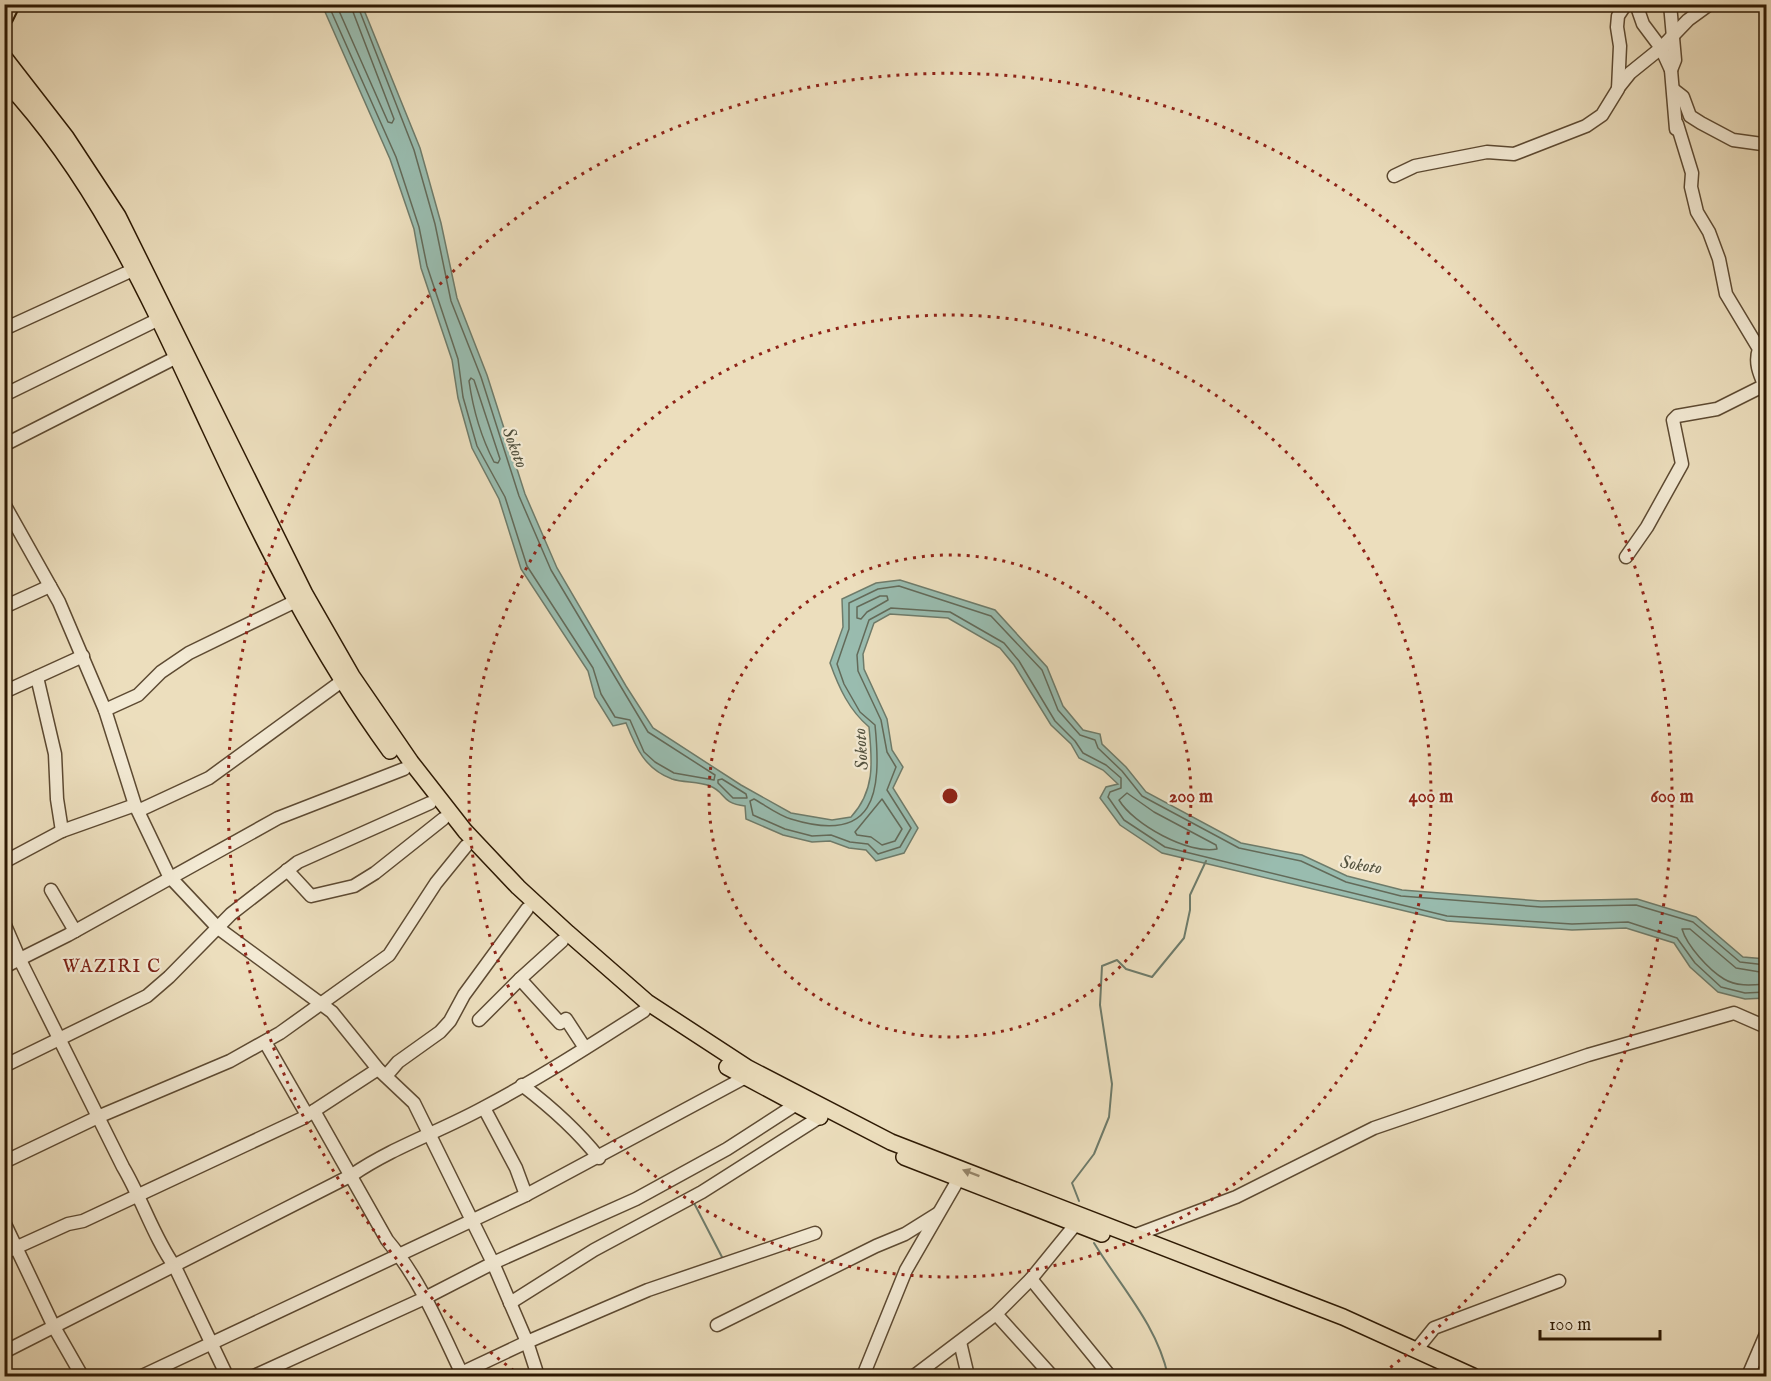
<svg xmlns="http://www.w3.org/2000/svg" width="1771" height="1381" viewBox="0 0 1771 1381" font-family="'IM FELL English',serif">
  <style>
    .water { fill: #99bcaf; stroke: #6e7b6a; stroke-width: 1.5 }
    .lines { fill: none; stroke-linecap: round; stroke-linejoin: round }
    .shore { stroke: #636a59; stroke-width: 1.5 }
    .stream { stroke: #6e7b6a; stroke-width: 2 }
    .minor-casing { stroke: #5d4a32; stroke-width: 15 }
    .major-casing { stroke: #2d1903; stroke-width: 18 }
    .highway-casing { stroke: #2d1903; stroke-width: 20 }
    .minor { stroke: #f3ead4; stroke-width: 12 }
    .major { stroke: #ecdebd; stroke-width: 15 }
    .highway { stroke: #ecdebd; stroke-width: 16 }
    .oneway { fill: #968569 }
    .ring { fill: none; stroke: #8f2418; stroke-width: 3; stroke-dasharray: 3 6 }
    .labels { text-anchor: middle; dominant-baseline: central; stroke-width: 4.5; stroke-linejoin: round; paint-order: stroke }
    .water-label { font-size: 18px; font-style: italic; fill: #53523f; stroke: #f3ead4 }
    .neighbourhood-label { font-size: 18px; letter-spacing: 1.5px; fill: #7a1f14; stroke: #f3ead4 }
    .centre { fill: #8f2418; stroke: #f3ead4; stroke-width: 3 }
    .ring-label { font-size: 18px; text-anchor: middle; font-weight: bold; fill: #8f2418; stroke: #f3ead4; stroke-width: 4.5; stroke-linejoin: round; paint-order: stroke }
  </style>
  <rect width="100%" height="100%" fill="#ecdebd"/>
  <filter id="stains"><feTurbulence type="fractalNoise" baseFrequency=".00333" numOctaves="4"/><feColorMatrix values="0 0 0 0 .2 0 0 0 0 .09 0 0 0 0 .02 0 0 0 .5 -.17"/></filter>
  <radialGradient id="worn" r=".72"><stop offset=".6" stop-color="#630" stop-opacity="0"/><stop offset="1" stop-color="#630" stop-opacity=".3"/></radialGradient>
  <path class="water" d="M322,5H362L420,148L441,223L457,298L487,375L525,494L557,568L626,686L653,728L741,785L791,813L832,820L851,817C876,790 872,760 869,727C849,710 839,688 830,663L843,627L842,599L876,583L900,580L995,610L1047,667L1063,706L1083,730L1100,734L1102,744L1126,767L1146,792L1241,843L1302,855L1347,876L1402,890L1541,901L1637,899L1696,917L1743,957L1766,959V998L1745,999L1718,992L1690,967L1674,943L1626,928L1572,930L1447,921L1162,853L1120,825L1100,798L1106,787L1118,784L1103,770L1079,758L1071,744L1051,725L1014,665L1000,648L948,618L890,614L874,623L863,654L864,669L887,719L892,750L903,767L893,788L918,828L904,853L876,861L866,850L849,848L830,841L812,842L783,835L746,819L745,806C720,803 726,792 710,786C698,781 684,783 672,779C645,769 636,748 626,723L613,726L595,697L588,671L521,569L499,499L472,448L458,398L452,360L421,268L414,229L390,159Z"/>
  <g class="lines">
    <g class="shore">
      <polyline points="328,4 396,157 419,227 427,266 458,359 463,397 477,446 505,497 527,566 593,668 601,694 615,717 630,720 644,752 655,762 674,773 714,780 715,775 648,732 551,570 519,496 481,377 451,301 435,224 414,150 357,4"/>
      <polyline points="336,4 388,122 392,123 394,119 350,4"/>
      <path d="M471,378L474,380L500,459L498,463L494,462C481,437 473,409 469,381Z"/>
      <polygon points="880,596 887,596 888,600 867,612 861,619 857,618 857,607"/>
      <polygon points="722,779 746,794 747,798 733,798 718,783 718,780"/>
      <path d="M1127,793L1154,812L1216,845L1217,849C1189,855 1133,824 1119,800Z"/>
      <polygon points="882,799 902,829 895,841 882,845 871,837 857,835 855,832"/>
      <path d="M1766,965L1740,962L1693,922L1636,905L1541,907L1401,896L1346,882L1301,861L1239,848L1142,796L1122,771L1098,748L1095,740L1080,735L1058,710L1042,670L991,616L899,586L878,589L849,603V629L837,664L844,684L860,712L875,725C882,794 875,845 791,819C778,815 765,805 754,799L750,801L753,815L785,829L812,836L831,835L850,842L868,844L878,854L900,847L911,828L887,790L896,767L887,752L881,720L858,671L857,655L869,620L891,608L950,612L1004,643L1019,661L1055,721L1075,741L1083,753L1106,765L1121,778V788L1110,792L1108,797L1124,820L1165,847L1447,916L1572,924L1628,922L1677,938L1695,963L1721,987L1745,993L1766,992"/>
      <path d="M1766,973L1736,968L1690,929H1682C1687,946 1709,970 1724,979C1737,987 1753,985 1766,984"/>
    </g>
    <g class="stream">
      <polyline points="693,1201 723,1259"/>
      <polyline points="1079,1201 1072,1183 1094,1154 1109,1117 1112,1084 1100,1005 1102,966 1117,960 1126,969 1152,977 1184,938 1190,910 1190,895 1206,861"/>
      <path d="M1094,1243C1121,1287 1157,1325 1168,1376"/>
    </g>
    <g class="minor-casing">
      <g id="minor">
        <polyline points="1670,4 1675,60 1671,70"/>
        <polyline points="1618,88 1630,73 1661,48 1643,24 1636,4"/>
        <polyline points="1674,90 1683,97 1690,116 1701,123 1733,140 1762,144"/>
        <path d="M1677,124L1692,173L1691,187L1697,212L1709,232L1719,259L1726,294L1759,349C1754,363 1760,375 1766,389"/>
        <polyline points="1676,129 1671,70 1661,48 1688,20 1710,4"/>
        <polyline points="1394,176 1415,166 1487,152 1514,154 1586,126 1602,115 1618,89 1620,46 1617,27 1618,16 1626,4"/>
        <polyline points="4,329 135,269"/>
        <polyline points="4,395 159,319"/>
        <polyline points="4,445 177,357"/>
        <polyline points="4,504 59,602 105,710 135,805 169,876 218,928 332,1012 378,1069 414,1103 493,1263 527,1342 538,1376"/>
        <polyline points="1626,557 1647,527 1682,464 1673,420 1677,416 1717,409 1765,385"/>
        <polyline points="4,607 50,586"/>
        <polyline points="37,677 55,754 57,799 62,831"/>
        <polyline points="4,692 83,656"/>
        <polyline points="105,710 138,695 161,672 189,653 296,601"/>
        <polyline points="140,810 209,778 342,681"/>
        <polyline points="4,862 62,831 135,805"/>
        <polyline points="287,870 311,896 354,886 375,873 443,819"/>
        <polyline points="51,890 75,931"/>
        <path d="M4,923L20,960L123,1167C142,1199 154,1238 175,1267L227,1376"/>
        <polyline points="4,967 68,935 278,818 404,769"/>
        <polyline points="520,979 562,941"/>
        <polyline points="479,1020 520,979 560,1023 566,1019 585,1048"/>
        <polyline points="265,1042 307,1115"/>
        <polyline points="4,1066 147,996 169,977 231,914 298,862 430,803"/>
        <polyline points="386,1076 398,1062 440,1032 450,1021 464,995 527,909"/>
        <path d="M522,1085C551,1107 576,1129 599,1158"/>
        <polyline points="484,1108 516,1168 526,1195"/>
        <path d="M314,1111L387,1240C420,1279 440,1328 462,1374"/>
        <polyline points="4,1162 100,1116 230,1061 280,1033 389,955 436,883 466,846"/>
        <polyline points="4,1222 54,1327 82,1376"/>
        <polyline points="1133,1236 1236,1197 1374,1128 1588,1055 1734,1013 1766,1027"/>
        <polyline points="4,1253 68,1224 83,1221 303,1118 378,1069"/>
        <polyline points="1031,1279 1110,1376"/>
        <polyline points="510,1303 594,1250 702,1192 820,1117"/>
        <polyline points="996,1314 1052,1376"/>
        <polyline points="717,1325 876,1246 905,1234 937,1214"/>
        <polyline points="960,1342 968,1376"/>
        <polyline points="1417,1349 1434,1328 1559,1281"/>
        <path d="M4,1352L352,1175C393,1147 439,1132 483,1108C538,1079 591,1045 644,1011"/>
        <polyline points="142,1376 526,1195 744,1078"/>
        <polyline points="254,1376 425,1298 493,1263 636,1199 727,1149 795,1105"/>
        <polyline points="455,1376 527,1342 648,1290 815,1233"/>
        <polyline points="863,1376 906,1270 958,1180"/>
        <polyline points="914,1376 996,1314 1031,1279 1075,1225 1071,1218"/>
        <polyline points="1748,1376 1766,1334"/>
      </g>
    </g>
    <g class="major-casing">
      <g id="major">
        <polyline points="4,57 66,137 118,216 305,594 352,676 411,762 465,831 518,887 568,933 647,1002 748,1068 891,1142 1343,1317 1473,1376"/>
        <path d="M4,80C98,180 152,304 209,426C261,538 317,651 390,751"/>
        <polyline points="727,1067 820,1117"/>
        <polyline points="904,1157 1102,1234"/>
      </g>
    </g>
    <g class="highway-casing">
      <polyline id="highway" points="4,18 11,4"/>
    </g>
    <use href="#minor" class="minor"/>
    <use href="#major" class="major"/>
    <use href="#highway" class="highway"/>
  </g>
  <defs><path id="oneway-solid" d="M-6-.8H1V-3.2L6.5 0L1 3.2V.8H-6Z" transform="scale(1.5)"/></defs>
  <use class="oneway" href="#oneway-solid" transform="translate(971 1173) rotate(-159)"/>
  <g class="ring">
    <circle cx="950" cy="796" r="241"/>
    <circle cx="950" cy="796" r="481"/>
    <path d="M521 1376A722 722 0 1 1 1379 1376"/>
  </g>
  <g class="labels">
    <g class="water-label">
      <text transform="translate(514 448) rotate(69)">Sokoto</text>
      <text transform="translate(862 749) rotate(-94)">Sokoto</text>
      <text transform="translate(1361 866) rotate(9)">Sokoto</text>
    </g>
    <g class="neighbourhood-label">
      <text x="112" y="967">WAZIRI C</text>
    </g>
  </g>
  <circle cx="950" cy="796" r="9" class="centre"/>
  <g class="ring-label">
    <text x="1191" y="802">200 m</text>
    <text x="1431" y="802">400 m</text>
    <text x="1672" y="802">600 m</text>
  </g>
  <rect width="1771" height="1381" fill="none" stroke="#ecdebd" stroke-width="24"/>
  <rect x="6" y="6" width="1759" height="1369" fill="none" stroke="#2d1903" stroke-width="3"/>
  <rect x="12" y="12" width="1747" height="1357" fill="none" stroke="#2d1903" stroke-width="1.5"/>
  <path d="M1540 1330v9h120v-9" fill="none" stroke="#2d1903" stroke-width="3"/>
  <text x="1549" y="1330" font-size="18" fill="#2d1903" stroke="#f3ead4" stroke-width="4.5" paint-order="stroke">100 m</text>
  <rect width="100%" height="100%" filter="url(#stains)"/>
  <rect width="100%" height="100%" fill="url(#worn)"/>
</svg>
